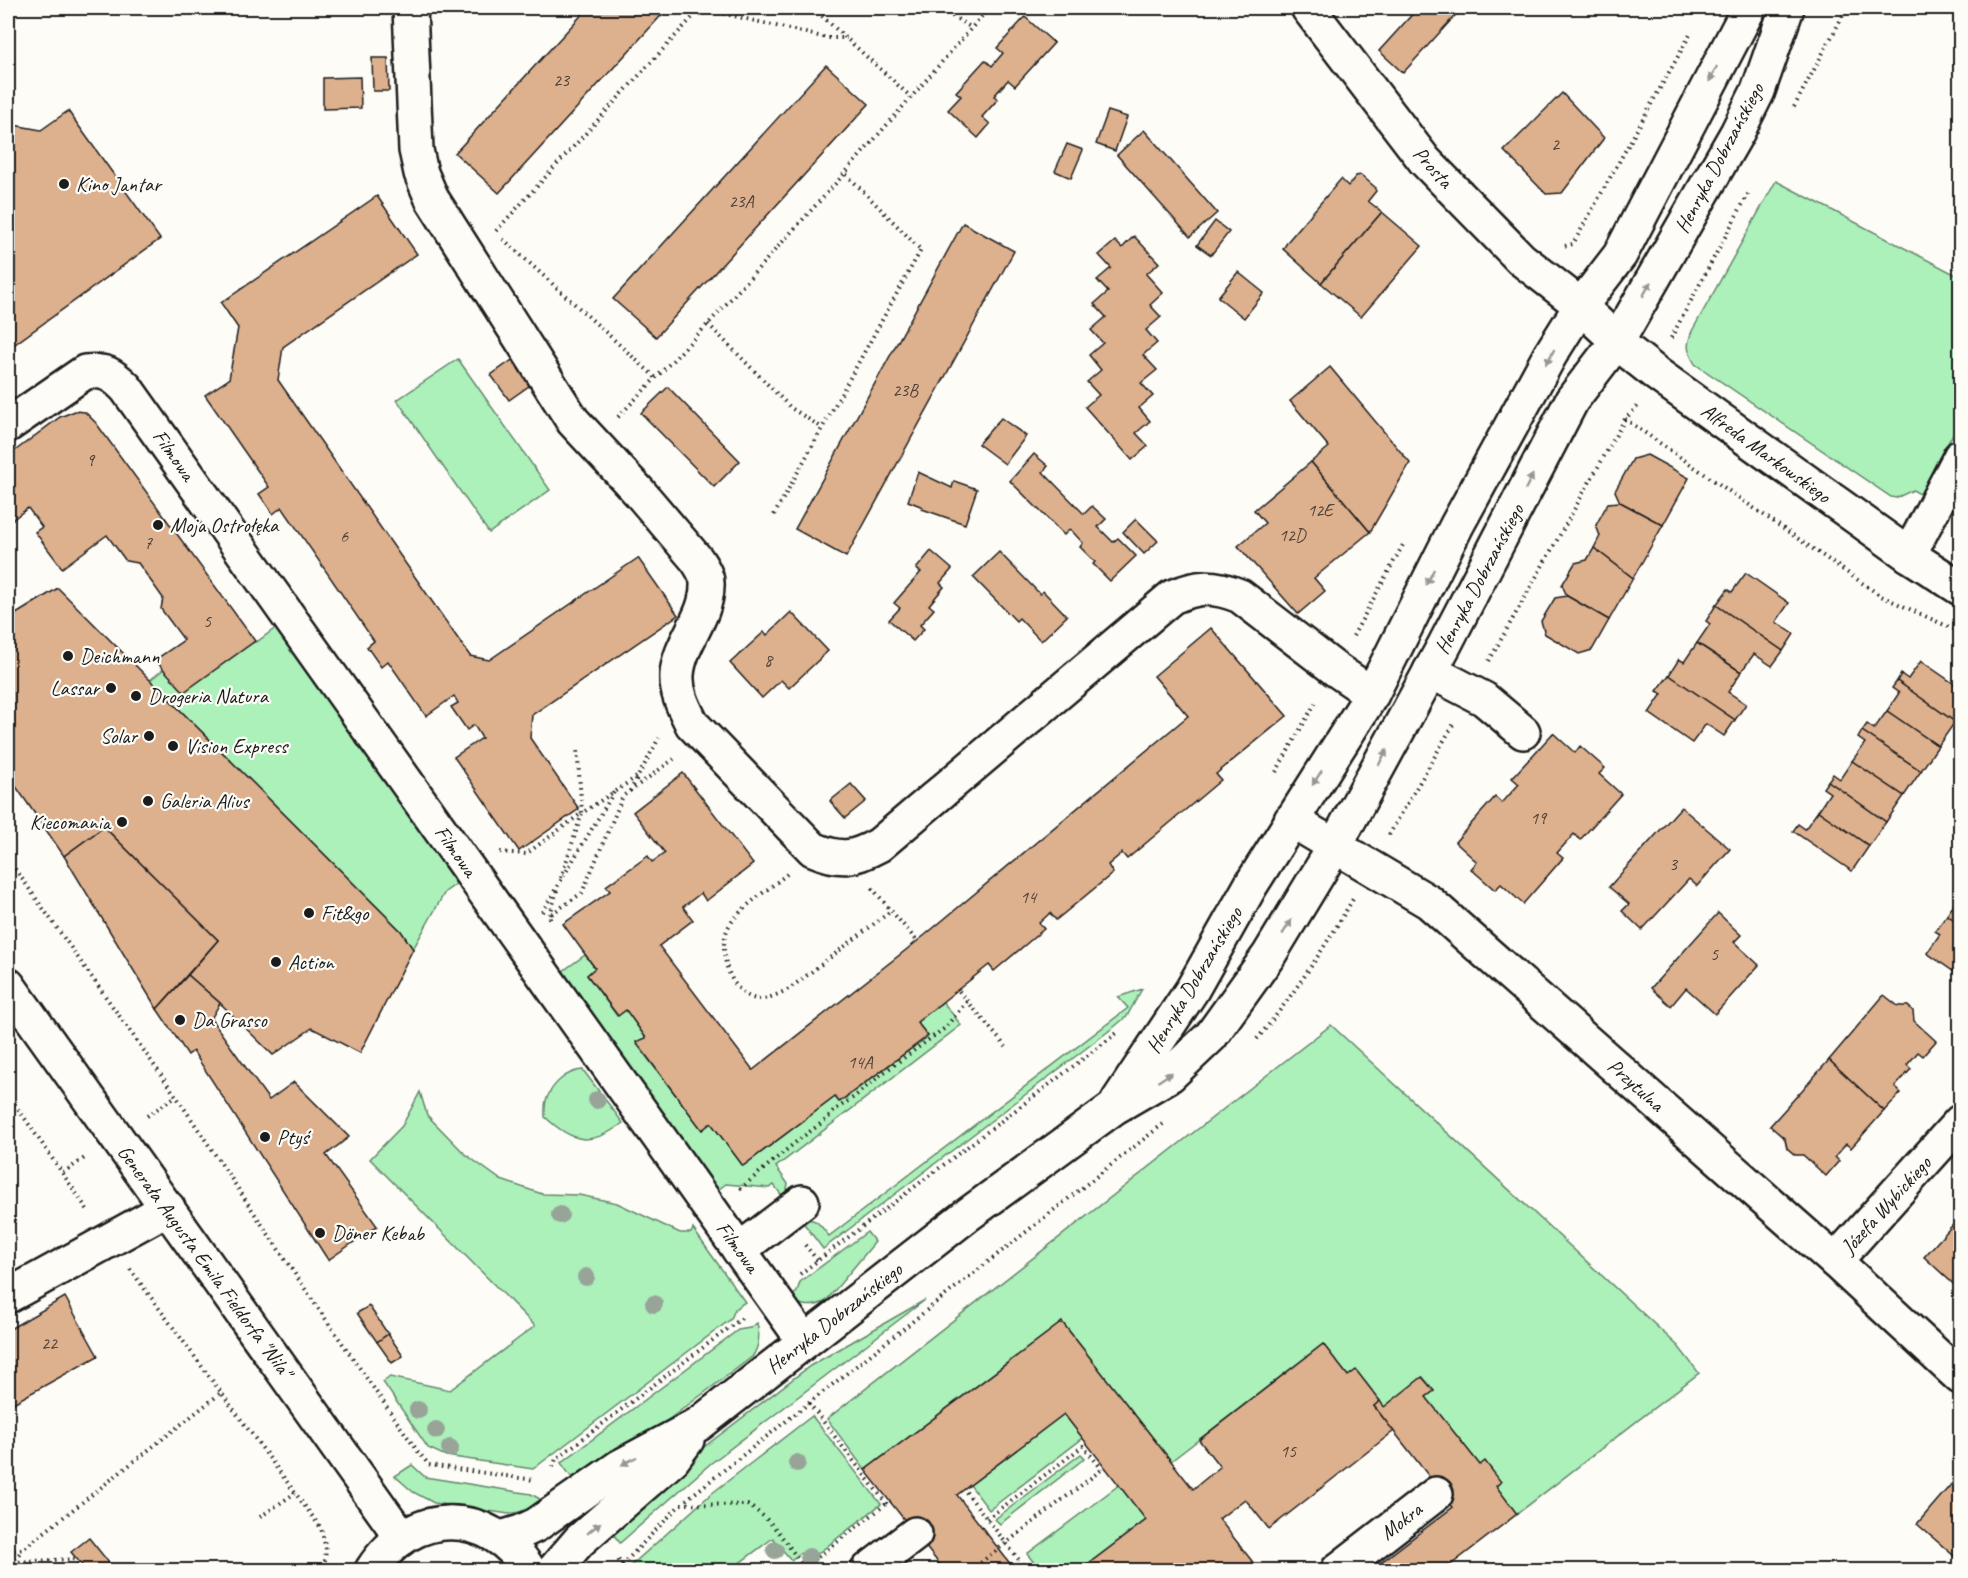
<svg xmlns="http://www.w3.org/2000/svg" width="1968" height="1578" viewBox="0 0 1968 1578" font-family="Caveat,sans-serif">
  <style>
    .green { fill: #acf0ba; stroke: #64866b; stroke-width: 1.5 }
    .building { fill: #ddb08e; stroke: #1c1c1c; stroke-width: 1.5 }
    .lines { fill: none; stroke-linecap: round; stroke-linejoin: round }
    .minor-casing { stroke: #1c1c1c; stroke-width: 38 }
    .path { stroke: #1c1c1c; stroke-width: 4; stroke-dasharray: 1.5 4.5; stroke-linecap: butt }
    .minor { stroke: #fdfcf7; stroke-width: 33 }
    .tree { fill: #99a498 }
    .oneway { fill: #989794 }
    .poi-dot { fill: #1c1c1c; stroke: #fdfcf7; stroke-width: 2 }
    .labels { text-anchor: middle; dominant-baseline: central; stroke-width: 4.5; stroke-linejoin: round; paint-order: stroke }
    .number-label { font-size: 18px; fill: #4c4138 }
    .street-label { font-size: 21px; fill: #1c1c1c; stroke: #fdfcf7 }
    .poi-label { font-size: 21px; fill: #1c1c1c; stroke: #fdfcf7; text-anchor: start }
  </style>
  <rect width="100%" height="100%" fill="#fdfcf7"/>
  <filter id="ink" filterUnits="userSpaceOnUse"><feTurbulence type="fractalNoise" baseFrequency=".0167" numOctaves="2"/><feDisplacementMap in="SourceGraphic" scale="12" xChannelSelector="R" yChannelSelector="G"/><feConvolveMatrix kernelMatrix="1 2 1 2 8 2 1 2 1" color-interpolation-filters="sRGB"/></filter>
  <g filter="url(#ink)">
    <g class="green">
      <path d="M1776,181L1960,277V420L1921,495L1913,490L1896,498L1891,497L1695,364C1687,350 1686,346 1692,331Z"/>
      <polygon points="458,359 550,490 489,533 397,400"/>
      <polygon points="281,624 456,884 445,892 413,949 401,931 150,680 164,669 258,641"/>
      <polygon points="585,955 595,968 587,975 617,1016 626,1010 646,1038 636,1043 702,1130 711,1123 743,1166 835,1097 840,1102 928,1036 917,1022 943,1002 961,1025 776,1167 788,1184 786,1193 783,1197 774,1185 769,1188 726,1184 715,1192 563,971"/>
      <path d="M1142,989L1127,1016L1114,1027L823,1249L802,1221C816,1215 821,1227 829,1236L1128,1008L1118,997Z"/>
      <polygon points="1331,1025 1678,1346 1699,1373 1517,1514 1496,1486 1501,1482 1480,1465 1426,1397 1434,1391 1423,1377 1384,1407 1356,1371 1348,1376 1323,1344 1171,1461 1062,1322 865,1470 827,1419"/>
      <path d="M583,1070L623,1123C591,1147 573,1143 545,1117C545,1111 544,1104 547,1098C553,1083 567,1071 583,1070Z"/>
      <polygon points="420,1092 427,1115 465,1154 501,1180 542,1194 579,1195 617,1203 680,1233 691,1233 693,1229 745,1302 735,1309 731,1319 533,1469 446,1456 428,1448 383,1382 390,1377 450,1390 535,1326 370,1159 402,1126"/>
      <path d="M867,1232L875,1242L826,1301C814,1308 800,1307 789,1298L797,1292L800,1282Z"/>
      <polygon points="925,1300 710,1464 620,1543 610,1530 683,1463 810,1366"/>
      <path d="M757,1323C760,1335 760,1346 752,1357L648,1435L575,1482L561,1463L738,1330L750,1328Z"/>
      <polygon points="1064,1414 1083,1438 989,1510 970,1485"/>
      <polygon points="812,1416 881,1504 807,1562 800,1553 791,1560 773,1538 730,1570 626,1570 711,1494"/>
      <polygon points="1081,1454 1085,1458 1000,1524 995,1519"/>
      <polygon points="412,1465 425,1477 531,1494 547,1503 529,1510 509,1514 434,1503 413,1492 395,1476"/>
      <polygon points="1119,1485 1146,1520 1080,1570 1040,1570 1027,1554"/>
    </g>
    <g class="building">
      <polygon points="588,8 668,8 499,193 455,153"/>
      <polygon points="1418,8 1462,8 1403,73 1379,51"/>
      <polygon points="1025,17 1054,43 1015,86 1008,80 994,96 998,99 982,117 990,124 978,138 948,110 961,96 956,92 985,60 992,66 1003,53 997,48"/>
      <polygon points="372,58 388,58 389,91 373,91"/>
      <polygon points="826,65 869,104 656,337 613,299"/>
      <polygon points="360,77 361,108 323,109 323,78"/>
      <polygon points="1562,93 1604,138 1562,193 1546,194 1504,151"/>
      <polygon points="68,111 160,239 8,349 8,124 41,130"/>
      <polygon points="1108,111 1127,117 1115,151 1096,144"/>
      <polygon points="1144,130 1217,213 1190,237 1117,155"/>
      <polygon points="1067,144 1083,150 1071,178 1055,171"/>
      <polygon points="1361,175 1376,188 1376,191 1368,201 1382,212 1321,283 1283,249 1288,241 1341,179 1348,186 1356,176"/>
      <polygon points="377,196 417,254 283,347 278,380 470,656 489,660 638,558 678,615 532,715 530,738 579,809 519,851 454,757 482,738 474,725 467,730 451,707 458,703 454,696 426,716 388,661 381,667 367,647 374,641 282,507 273,514 259,494 269,487 205,395 229,379 238,328 221,303"/>
      <polygon points="1382,212 1422,246 1361,317 1321,283"/>
      <polygon points="1215,221 1229,232 1211,255 1197,245"/>
      <polygon points="963,223 1014,251 846,557 795,529"/>
      <polygon points="1134,236 1159,263 1146,274 1163,293 1150,305 1161,317 1146,330 1157,343 1143,355 1157,370 1141,383 1153,396 1139,408 1150,421 1136,433 1148,446 1132,460 1085,407 1099,395 1087,382 1101,370 1089,355 1103,343 1091,330 1106,317 1094,304 1108,292 1097,280 1111,268 1099,255 1115,241 1122,248"/>
      <polygon points="1238,272 1264,293 1244,318 1218,297"/>
      <polygon points="515,358 533,383 509,400 491,375"/>
      <polygon points="1330,367 1410,463 1370,532 1311,462 1329,447 1290,401"/>
      <polygon points="668,387 740,461 714,487 641,413"/>
      <polygon points="75,411 85,412 96,423 255,641 184,692 155,660 184,640 161,609 163,598 138,563 126,561 107,535 62,568 35,532 42,527 28,508 8,523 8,456 60,417"/>
      <polygon points="1001,418 1026,436 1005,464 978,444"/>
      <polygon points="1034,454 1048,466 1043,472 1084,514 1092,506 1106,519 1098,527 1113,542 1118,538 1136,556 1110,581 1093,564 1095,562 1080,547 1083,543 1070,529 1064,535 1010,481"/>
      <polygon points="1647,455 1689,478 1663,525 1620,502 1615,491 1633,459"/>
      <polygon points="1311,462 1370,532 1314,578 1325,591 1298,614 1238,546 1265,523 1254,510"/>
      <polygon points="918,472 952,488 954,481 977,489 965,524 922,509 923,507 908,501"/>
      <polygon points="1620,502 1663,525 1633,578 1594,548 1600,536 1596,525 1608,503"/>
      <polygon points="1136,519 1158,541 1144,554 1123,532"/>
      <polygon points="1594,548 1633,578 1609,620 1567,596 1562,585 1575,563 1587,560"/>
      <polygon points="931,551 952,569 940,583 944,587 929,605 934,609 920,625 924,629 913,641 889,620 900,608 894,603 921,572 916,569"/>
      <polygon points="999,552 1040,594 1043,591 1067,616 1041,641 1019,618 1016,621 973,577"/>
      <polygon points="1746,573 1789,603 1776,622 1794,634 1783,651 1716,605 1728,589 1732,592"/>
      <polygon points="58,588 401,931 413,949 360,1053 312,1028 273,1055 220,1003 188,975 218,940 104,827 64,856 8,775 8,619"/>
      <polygon points="1567,596 1609,620 1592,650 1579,654 1545,634 1541,621 1555,598"/>
      <polygon points="1716,605 1783,651 1772,666 1754,654 1741,672 1697,643 1710,624 1706,621"/>
      <polygon points="791,612 828,651 789,688 781,680 762,698 730,663 764,632 767,635"/>
      <polygon points="1211,628 1287,716 1216,774 1221,780 1127,859 1122,853 1108,865 1113,873 1056,920 1050,913 1039,923 1044,929 994,971 989,965 917,1022 928,1036 839,1102 835,1097 743,1166 711,1123 702,1130 636,1042 646,1038 626,1010 618,1016 587,975 595,968 563,924 610,891 606,886 648,856 652,862 665,853 633,812 683,773 753,864 706,901 701,893 683,907 693,920 659,946 753,1070 925,935 1188,716 1154,676"/>
      <polygon points="1697,643 1741,672 1728,692 1746,704 1735,720 1669,675 1679,659 1684,662"/>
      <polygon points="1921,661 1960,688 1960,714 1955,722 1897,681 1901,674 1908,679"/>
      <polygon points="1669,675 1735,720 1724,736 1706,724 1692,743 1649,713 1662,694 1657,691"/>
      <polygon points="1897,681 1955,722 1938,746 1887,711 1899,693 1892,688"/>
      <polygon points="1887,711 1938,746 1921,771 1862,731 1867,724 1874,729"/>
      <polygon points="1862,731 1921,771 1904,796 1852,761 1865,743 1858,738"/>
      <polygon points="1553,733 1575,753 1580,746 1605,768 1599,774 1621,794 1580,840 1574,834 1557,853 1563,858 1523,904 1501,884 1495,890 1471,869 1477,862 1455,842 1495,797 1502,803 1519,784 1512,778"/>
      <polygon points="1852,761 1904,796 1886,822 1828,781 1833,774 1840,779"/>
      <polygon points="1828,781 1886,822 1869,846 1818,811 1830,793 1823,788"/>
      <polygon points="851,784 866,801 845,818 830,801"/>
      <polygon points="1681,807 1730,849 1697,886 1689,879 1642,930 1622,911 1629,904 1609,887"/>
      <polygon points="1818,811 1869,846 1852,871 1793,831 1798,824 1805,829"/>
      <polygon points="104,827 218,940 157,1009 64,856"/>
      <polygon points="1958,898 1960,900 1960,924 1947,915"/>
      <polygon points="1718,913 1741,935 1734,942 1759,965 1715,1014 1686,988 1671,1006 1651,988"/>
      <polygon points="1947,915 1960,924 1960,976 1927,953 1940,934 1935,931"/>
      <polygon points="188,975 220,1003 211,1019 269,1100 294,1082 349,1137 326,1155 377,1226 328,1260 193,1051 188,1055 157,1009"/>
      <polygon points="1884,995 1898,1006 1908,1006 1913,1011 1914,1021 1936,1041 1923,1056 1918,1052 1907,1065 1911,1069 1895,1087 1901,1093 1884,1111 1829,1060"/>
      <polygon points="1829,1060 1884,1111 1851,1148 1846,1144 1835,1157 1839,1161 1826,1176 1803,1155 1795,1155 1787,1148 1785,1139 1770,1126"/>
      <polygon points="1958,1219 1960,1221 1960,1290 1924,1257"/>
      <polygon points="65,1297 98,1356 8,1406 8,1330"/>
      <polygon points="369,1306 388,1334 377,1342 357,1313"/>
      <polygon points="1062,1322 1193,1489 1220,1467 1199,1440 1323,1344 1348,1376 1356,1370 1380,1401 1374,1406 1394,1431 1269,1529 1245,1499 1219,1519 1259,1570 1080,1570 1146,1520 1064,1414 957,1495 1015,1570 944,1570 865,1470"/>
      <polygon points="388,1334 403,1356 392,1363 377,1342"/>
      <polygon points="1422,1377 1434,1391 1426,1397 1480,1465 1485,1461 1501,1482 1496,1486 1517,1514 1444,1570 1371,1570 1453,1507 1374,1406 1380,1401 1384,1407"/>
      <polygon points="1960,1474 1960,1561 1917,1524"/>
      <polygon points="89,1538 110,1564 102,1570 86,1570 71,1552"/>
    </g>
    <g class="lines">
      <g class="minor-casing">
        <g id="minor">
          <path d="M410,8L416,150L421,173L432,199L573,421L640,493L697,560C702,568 708,576 707,586C707,618 679,643 677,675C676,693 684,708 692,724L813,849C841,861 853,859 879,845L1172,597C1198,586 1213,585 1240,596L1335,669L1372,694"/>
          <polyline points="1308,8 1425,161 1521,259 1570,297 1629,352 1658,375 1909,555 1960,588"/>
          <path d="M8,425L85,372C106,370 112,374 126,388L804,1341"/>
          <polyline points="1909,555 1960,457"/>
          <polyline points="1430,671 1484,699 1523,732"/>
          <polyline points="1291,820 1429,902 1835,1261 1960,1377"/>
          <polyline points="8,985 402,1538"/>
          <polyline points="1118,1101 1192,990 1251,885 1372,694 1457,525 1550,355 1580,307 1620,255 1749,8"/>
          <polyline points="739,1250 802,1202"/>
          <polyline points="1835,1261 1960,1122"/>
          <polyline points="8,1296 168,1208"/>
          <polyline points="501,1538 521,1532 536,1525 619,1467 699,1424 966,1216 1115,1107 1170,1075 1211,1036 1269,955 1335,846 1444,646 1572,400 1618,340 1737,133 1758,91 1787,8"/>
          <path d="M372,1570C412,1507 489,1507 529,1570"/>
          <polyline points="554,1570 579,1541 673,1459 687,1440"/>
          <polyline points="868,1570 915,1534"/>
          <polyline points="1338,1570 1436,1494"/>
        </g>
      </g>
      <g class="path">
        <polyline points="700,8 827,38 847,38"/>
        <polyline points="813,8 911,97"/>
        <polyline points="952,16 972,28"/>
        <polyline points="1794,107 1847,8"/>
        <polyline points="496,231 701,8"/>
        <polyline points="503,239 655,377"/>
        <polyline points="1565,246 1573,244 1691,33"/>
        <polyline points="708,324 791,408 821,427"/>
        <polyline points="1671,338 1748,194"/>
        <polyline points="618,417 708,324 845,173 989,8"/>
        <polyline points="1625,419 1881,596 1960,632"/>
        <polyline points="774,515 921,250 845,173"/>
        <polyline points="1353,636 1404,543"/>
        <polyline points="1489,661 1625,419 1638,406"/>
        <polyline points="1276,772 1317,700"/>
        <polyline points="630,791 659,738"/>
        <polyline points="1389,835 1453,725"/>
        <polyline points="500,852 526,854 582,813 577,747"/>
        <polyline points="8,859 176,1096 313,1301 416,1449 429,1465 534,1480"/>
        <path d="M787,874C769,889 745,904 731,923C714,946 730,997 758,999C768,1000 780,993 789,989L891,911"/>
        <polyline points="561,878 582,813 638,776"/>
        <polyline points="872,888 916,940"/>
        <polyline points="542,912 614,792"/>
        <polyline points="550,915 557,890"/>
        <polyline points="550,919 550,915 582,893 623,796 674,759"/>
        <polyline points="959,991 1006,1047"/>
        <path d="M1257,1039C1293,996 1325,947 1353,899"/>
        <polyline points="8,1094 89,1212"/>
        <polyline points="147,1116 176,1096"/>
        <polyline points="63,1173 86,1157"/>
        <polyline points="740,1189 797,1141 827,1119 835,1110 854,1097 883,1073 945,1028 967,1001"/>
        <polyline points="805,1245 818,1261"/>
        <polyline points="130,1269 321,1528 326,1549 324,1570"/>
        <polyline points="800,1274 1117,1033"/>
        <polyline points="809,1403 889,1507"/>
        <polyline points="553,1467 556,1459 742,1318"/>
        <polyline points="966,1492 1027,1570"/>
        <polyline points="686,1500 1163,1124"/>
        <path d="M681,1504L747,1505C773,1518 789,1548 806,1570"/>
        <polyline points="260,1517 295,1493"/>
        <polyline points="987,1519 1083,1446 1102,1469"/>
        <polyline points="8,1551 23,1549 222,1392"/>
        <polyline points="13,1562 73,1559 83,1570"/>
        <polyline points="622,1565 680,1505"/>
        <polyline points="804,1568 886,1504"/>
        <polyline points="8,1569 22,1550"/>
        <polyline points="617,1570 622,1565 617,1558"/>
        <polyline points="971,1570 1105,1467"/>
      </g>
      <use href="#minor" class="minor"/>
    </g>
    <g class="tree">
      <circle cx="597" cy="1100" r="9"/>
      <circle cx="560" cy="1215" r="9"/>
      <circle cx="586" cy="1277" r="9"/>
      <circle cx="654" cy="1304" r="9"/>
      <circle cx="418" cy="1410" r="9"/>
      <circle cx="436" cy="1430" r="9"/>
      <circle cx="450" cy="1448" r="9"/>
      <circle cx="797" cy="1463" r="9"/>
      <circle cx="775" cy="1550" r="9"/>
      <circle cx="809" cy="1557" r="9"/>
    </g>
    <defs><path id="oneway-solid" d="M-6-.8H1V-3.2L6.5 0L1 3.2V.8H-6Z" transform="scale(1.5)"/></defs>
    <g class="oneway">
      <use href="#oneway-solid" transform="translate(1713 74) rotate(117)"/>
      <use href="#oneway-solid" transform="translate(1647 289) rotate(-60)"/>
      <use href="#oneway-solid" transform="translate(1550 357) rotate(120)"/>
      <use href="#oneway-solid" transform="translate(1529 482) rotate(-63)"/>
      <use href="#oneway-solid" transform="translate(1430 577) rotate(117)"/>
      <use href="#oneway-solid" transform="translate(1383 757) rotate(-62)"/>
      <use href="#oneway-solid" transform="translate(1317 778) rotate(123)"/>
      <use href="#oneway-solid" transform="translate(1287 927) rotate(-58)"/>
      <use href="#oneway-solid" transform="translate(1165 1077) rotate(-33)"/>
      <use href="#oneway-solid" transform="translate(629 1461) rotate(152)"/>
      <use href="#oneway-solid" transform="translate(594 1528) rotate(-40)"/>
    </g>
  </g>
  <g class="poi-dot">
    <circle cx="64" cy="184" r="6"/>
    <circle cx="158" cy="525" r="6"/>
    <circle cx="68" cy="656" r="6"/>
    <circle cx="111" cy="688" r="6"/>
    <circle cx="136" cy="696" r="6"/>
    <circle cx="149" cy="736" r="6"/>
    <circle cx="173" cy="746" r="6"/>
    <circle cx="148" cy="801" r="6"/>
    <circle cx="122" cy="822" r="6"/>
    <circle cx="309" cy="913" r="6"/>
    <circle cx="276" cy="962" r="6"/>
    <circle cx="180" cy="1020" r="6"/>
    <circle cx="265" cy="1137" r="6"/>
    <circle cx="320" cy="1233" r="6"/>
  </g>
  <g class="labels">
    <g class="number-label">
      <text x="561" y="80">23</text>
      <text x="1555" y="144">2</text>
      <text x="741" y="201">23A</text>
      <text x="905" y="390">23B</text>
      <text x="90" y="460">9</text>
      <text x="1320" y="510">12E</text>
      <text x="1292" y="535">12D</text>
      <text x="344" y="536">6</text>
      <text x="148" y="543">7</text>
      <text x="207" y="621">5</text>
      <text x="768" y="660">8</text>
      <text x="1538" y="818">19</text>
      <text x="1673" y="864">3</text>
      <text x="1028" y="897">14</text>
      <text x="1714" y="954">5</text>
      <text x="860" y="1062">14A</text>
      <text x="49" y="1343">22</text>
      <text x="1288" y="1451">15</text>
    </g>
    <g class="street-label">
      <text transform="translate(1719 158) rotate(-62)">Henryka Dobrzańskiego</text>
      <text transform="translate(1433 167) rotate(48)">Prosta</text>
      <text transform="translate(1766 453) rotate(36)">Alfreda Markowskiego</text>
      <text transform="translate(174 455) rotate(55)">Filmowa</text>
      <text transform="translate(1479 579) rotate(-62)">Henryka Dobrzańskiego</text>
      <text transform="translate(456 851) rotate(55)">Filmowa</text>
      <text transform="translate(1194 980) rotate(-59)">Henryka Dobrzańskiego</text>
      <text transform="translate(1636 1085) rotate(42)">Przytulna</text>
      <text transform="translate(1886 1205) rotate(-48)">Józefa Wybickiego</text>
      <text transform="translate(738 1247) rotate(54)">Filmowa</text>
      <text transform="translate(205 1261) rotate(54)">Generała Augusta Emila Fieldorfa "Nila"</text>
      <text transform="translate(834 1318) rotate(-38)">Henryka Dobrzańskiego</text>
      <text transform="translate(1401 1521) rotate(-38)">Mokra</text>
    </g>
    <g class="poi-label">
      <text x="76" y="184">Kino Jantar</text>
      <text x="170" y="525">Moja Ostrołęka</text>
      <text x="80" y="656">Deichmann</text>
      <text x="99" y="688" text-anchor="end">Lassar</text>
      <text x="148" y="696">Drogeria Natura</text>
      <text x="137" y="736" text-anchor="end">Solar</text>
      <text x="185" y="746">Vision Express</text>
      <text x="160" y="801">Galeria Alius</text>
      <text x="110" y="822" text-anchor="end">Kiecomania</text>
      <text x="321" y="913">Fit&amp;go</text>
      <text x="288" y="962">Action</text>
      <text x="192" y="1020">Da Grasso</text>
      <text x="277" y="1137">Ptyś</text>
      <text x="332" y="1233">Döner Kebab</text>
    </g>
  </g>
  <rect width="1968" height="1578" fill="none" stroke="#fdfcf7" stroke-width="30"/>
  <rect x="15" y="15" width="1938" height="1548" fill="none" stroke="#1c1c1c" stroke-width="2" filter="url(#ink)"/>
</svg>
